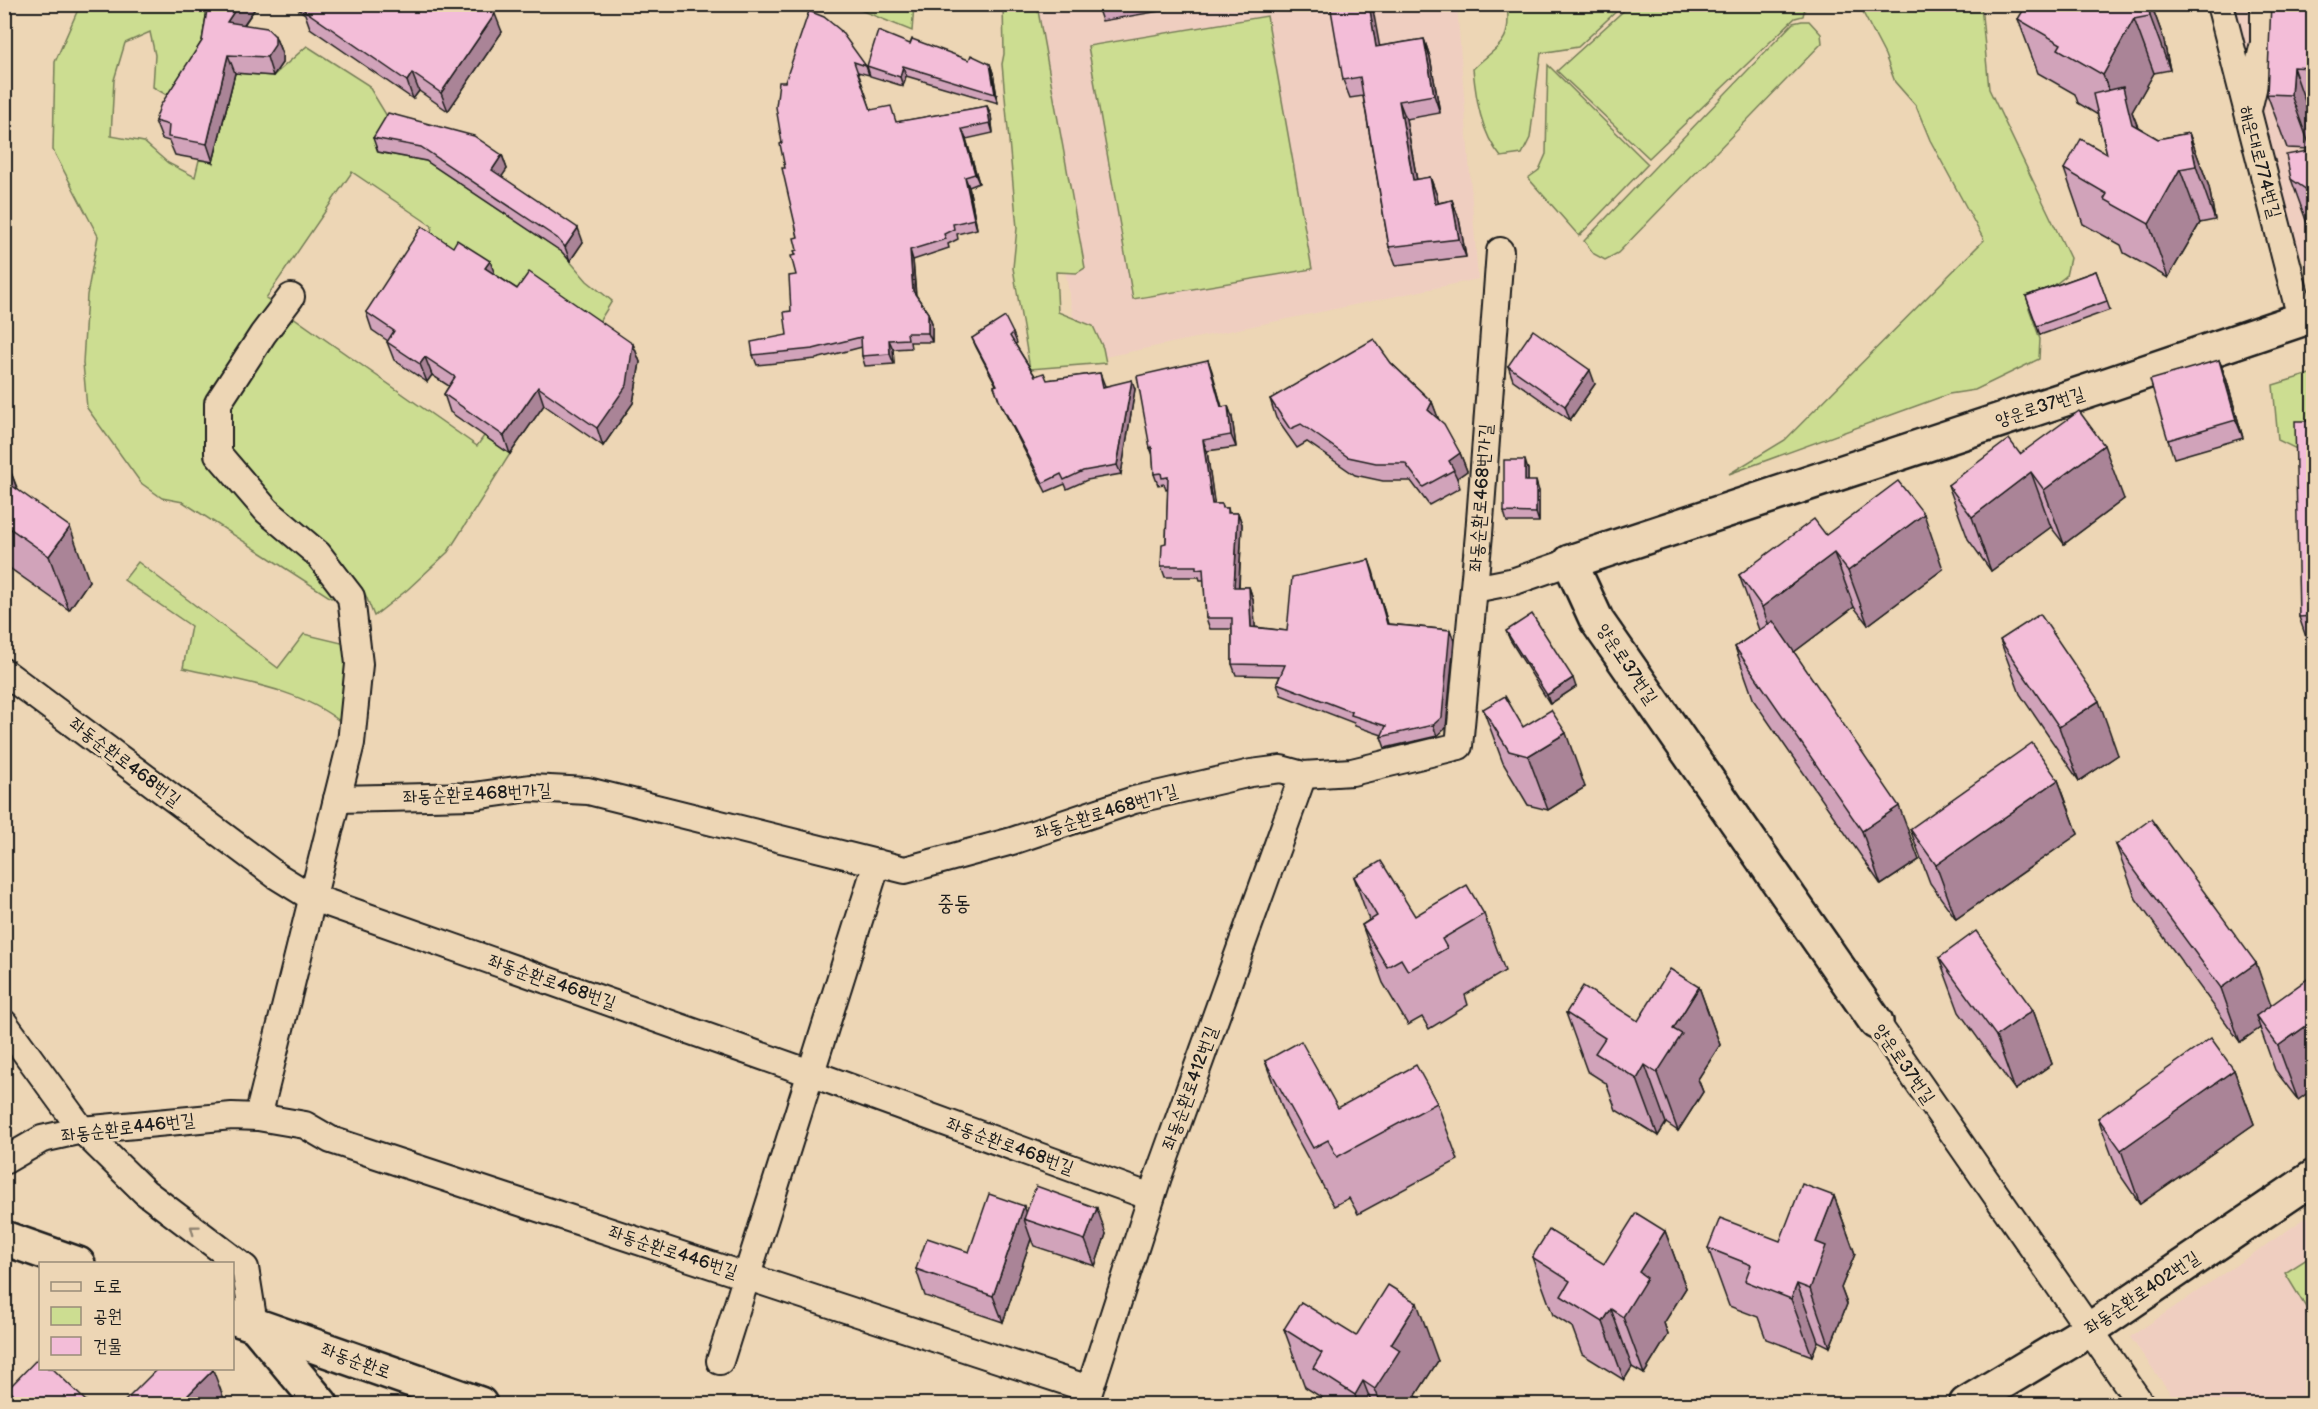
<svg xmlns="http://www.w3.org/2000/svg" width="2318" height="1409" viewBox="0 0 2318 1409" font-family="'Balsamiq Sans','Poor Story',sans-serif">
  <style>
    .built { fill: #efcec0 }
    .green { fill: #ccdd91; stroke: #747c56; stroke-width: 1.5 }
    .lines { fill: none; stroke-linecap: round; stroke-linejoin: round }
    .street-casing { stroke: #1c1c1c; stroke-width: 30 }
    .secondary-casing { stroke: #1c1c1c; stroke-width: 38 }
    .street { stroke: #edd6b5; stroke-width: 26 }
    .secondary { stroke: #edd6b5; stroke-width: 33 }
    .wall { fill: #d1a3ba; stroke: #1c1c1c; stroke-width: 1.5 }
    .shaded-wall { fill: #aa8497; stroke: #1c1c1c; stroke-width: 1.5 }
    .building { fill: #f3bdd8; stroke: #1c1c1c; stroke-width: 1.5 }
    .oneway { stroke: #8f8270 }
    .labels { text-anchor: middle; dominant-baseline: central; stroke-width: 6; stroke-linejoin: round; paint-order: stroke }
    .street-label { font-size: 18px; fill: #1c1c1c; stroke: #edd6b5 }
    .quarter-label { font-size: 21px; fill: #1c1c1c; stroke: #edd6b5 }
  </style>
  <rect width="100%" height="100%" fill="#edd6b5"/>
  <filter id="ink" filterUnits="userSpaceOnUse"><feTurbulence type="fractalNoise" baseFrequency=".0167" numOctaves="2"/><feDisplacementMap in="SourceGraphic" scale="12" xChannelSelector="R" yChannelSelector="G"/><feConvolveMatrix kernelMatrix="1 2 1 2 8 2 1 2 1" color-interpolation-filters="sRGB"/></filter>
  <g filter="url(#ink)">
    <g class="built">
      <polygon points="1019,5 1457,5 1478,279 1081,362"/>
      <polygon points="2235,5 2313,5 2313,279 2311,278 2300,252 2277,188"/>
      <polygon points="2313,1213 2313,1404 2178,1404 2130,1337"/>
    </g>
    <g class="green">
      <polygon points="1715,4 1802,4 1805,8 1803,16 1795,18 1649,158 1557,71 1630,5 1681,5 1684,8 1712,7"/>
      <polygon points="80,5 218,5 180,103 153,87 155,55 150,32 125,43 114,80 111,136 144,142 168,163 195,177 199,160 213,162 235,73 273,76 307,46 368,85 393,126 378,152 426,161 562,252 587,281 612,301 594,330 526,303 429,245 432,226 352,172 266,298 477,446 484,436 510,454 448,552 407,590 374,616 364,591 331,598 183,502 162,498 141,483 87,408 83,363 87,295 98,236 53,150 55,62"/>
      <polygon points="848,5 914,5 912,31"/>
      <polygon points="1003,5 1037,5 1085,268 1077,273 1056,272 1058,312 1093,326 1103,348 1106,363 1030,369 1013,268 1017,228 1002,64 1004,54"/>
      <path d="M1507,5H1623L1578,47L1541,53L1530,138L1522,154L1501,157C1481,133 1476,99 1473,69C1499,44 1512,44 1507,5Z"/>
      <polygon points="1859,5 1981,5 1989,89 2070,258 2066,276 2034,301 2029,308 2040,339 2039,359 1975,390 1949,394 1729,474 1785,440 1984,240 1930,140 1916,106 1895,82 1885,55"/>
      <polygon points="1267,16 1312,269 1133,299 1088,46"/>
      <polygon points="1802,21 1809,21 1821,34 1822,43 1618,253 1605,260 1594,254 1584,241 1793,23"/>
      <polygon points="1548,65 1648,164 1579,236 1528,178 1539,170 1546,154"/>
      <polygon points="2313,373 2313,457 2278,440 2273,385"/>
      <path d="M138,562L278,668L304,634L346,644L342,723C298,687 237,681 183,668L191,626L124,580Z"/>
      <polygon points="2313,1255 2313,1319 2285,1273"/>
    </g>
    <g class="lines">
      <g class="street-casing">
        <g id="street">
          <polyline points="2220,4 2301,318"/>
          <polyline points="2248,110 2264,43 2264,4"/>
          <polyline points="1474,589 1515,581 1570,562"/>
          <polyline points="4,672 277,876 311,897 810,1073 1151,1197"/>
          <polyline points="337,799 474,796 530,788 588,791 905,870 1012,841 1134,800 1251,773 1281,769 1303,775 1352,772 1459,746 1479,534 1500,251"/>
          <polyline points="1876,1022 2141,1404"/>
          <polyline points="4,1023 82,1130 145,1192 245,1268 254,1324"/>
          <polyline points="258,1117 351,743 359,664 351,597 318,554 267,511 218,454 218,403 263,334 291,297"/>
          <polyline points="4,1161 42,1139 82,1130 232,1116 258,1117 305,1125 331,1140 1089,1389"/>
          <polyline points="720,1361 877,863"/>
          <polyline points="1085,1404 1158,1177 1303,775"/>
        </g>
      </g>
      <g class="secondary-casing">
        <g id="secondary">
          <polyline points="1876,1022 1597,621 1570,562 2113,383 2314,315"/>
          <polyline points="4,1238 78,1264"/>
          <polyline points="232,1317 480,1404"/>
          <polyline points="255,1325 321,1404"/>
          <polyline points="1966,1404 2089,1330 2314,1177"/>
        </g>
      </g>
      <use href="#street" class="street"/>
      <use href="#secondary" class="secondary"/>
    </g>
    <g class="wall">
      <polygon points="208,4 258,4 244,25 275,36 282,54 282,63 273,76 235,73 213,162 175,155 169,141 162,139 155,121 202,41"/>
      <polygon points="291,4 482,4 502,32 448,111 419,91 413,99 310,28 305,14"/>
      <polygon points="1096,4 1201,4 1102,21"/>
      <polygon points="2151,4 2163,37 2170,70 2154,73 2132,112 2138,127 2158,139 2189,133 2209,187 2215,220 2200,223 2168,278 2124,253 2121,245 2083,224 2064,169 2107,154 2098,115 2078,103 2075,94 2038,73 2018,19"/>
      <polygon points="2313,4 2313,121 2312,121 2311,149 2287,148 2267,94"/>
      <polygon points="809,11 866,66 869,75 858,72 871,110 897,122 987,106 991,115 993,133 966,139 979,183 969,187 977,229 957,234 958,239 948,244 949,248 913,260 916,295 928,313 932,323 932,342 910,342 911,348 893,349 894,364 865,366 862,356 862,347 816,359 757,365 753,355 787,335 791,311 796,275 795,255 797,250 798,237 785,168 782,143"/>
      <polygon points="1424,39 1430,57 1440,113 1406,119 1417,180 1430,177 1437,196 1438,203 1452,200 1459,219 1466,257 1396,265 1389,247 1363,96 1350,98 1343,80 1380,46"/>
      <polygon points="969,60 990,64 993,73 998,103 906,76 903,86 870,76 867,66"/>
      <polygon points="373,138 502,155 507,169 501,177 583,242 570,261 562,252 426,161 378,152"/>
      <polygon points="2313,150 2313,227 2307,223 2291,179"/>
      <polygon points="2096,271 2110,310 2040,335 2026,296"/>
      <polygon points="494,274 517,289 633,344 640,362 633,403 603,446 544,405 510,454 450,412 444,394 449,386 432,375 427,382 394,360 387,342 388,341 372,330 366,312"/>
      <polygon points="1013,333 1017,343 1015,344 1035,376 1047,380 1100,373 1105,386 1135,389 1121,474 1087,480 1067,489 1065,484 1046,492 1003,409 994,386 996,385 976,347 972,338"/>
      <polygon points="1208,360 1222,407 1228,406 1232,417 1236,447 1207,451 1214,504 1222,504 1224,508 1228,508 1229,513 1238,513 1242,524 1239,587 1249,587 1253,599 1255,627 1287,631 1369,560 1388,624 1450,630 1454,641 1446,728 1437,736 1385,748 1381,737 1382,735 1355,726 1354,723 1281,695 1277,683 1280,676 1236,675 1232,664 1232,629 1210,629 1206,618 1204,580 1200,580 1199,577 1165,577 1161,566 1166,543 1168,489 1166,490 1164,484 1158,485 1154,474 1153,455 1150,448"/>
      <polygon points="2219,360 2226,378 2243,438 2174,458 2168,440"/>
      <polygon points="1391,363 1432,402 1438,419 1460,453 1467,471 1457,478 1460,488 1429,505 1411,481 1383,481 1355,475 1307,442 1297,448 1276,418 1270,399"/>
      <polygon points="1508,366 1595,384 1570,420 1513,380"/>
      <polygon points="2313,421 2313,657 2299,617"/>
      <polygon points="2020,454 2124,499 2064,544 2051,527 1991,571 1968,539 1948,485"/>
      <polygon points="4,465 10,470 18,490 89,581 69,610 4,564"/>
      <polygon points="1528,470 1528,481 1539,491 1539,522 1507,522 1504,512"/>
      <polygon points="1826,535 1943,569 1868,625 1854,607 1794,652 1919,860 1881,885 1754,701 1735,647 1759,630 1739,575"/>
      <polygon points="1506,631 1576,687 1550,704 1510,640"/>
      <polygon points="2000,640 2118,755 2079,781 2020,694"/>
      <polygon points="1483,709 1523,727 1585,787 1548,810 1528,805 1503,763"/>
      <polygon points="2058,780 2078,834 1956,919 1930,883 1910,829"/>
      <polygon points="2116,845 2256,963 2298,1100 2275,1070 2260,1028 2240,1042 2136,899"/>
      <polygon points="1354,877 1415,916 1484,914 1505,971 1465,995 1468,1005 1429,1029 1422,1017 1408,1025 1383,983 1362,925 1369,920"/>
      <polygon points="1939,958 2033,1010 2052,1064 2015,1090 1959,1012"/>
      <polygon points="1699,987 1720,1045 1698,1079 1703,1092 1678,1131 1666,1123 1658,1136 1616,1110 1606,1083 1587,1071 1566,1013 1638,1021"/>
      <polygon points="1265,1061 1338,1108 1437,1103 1458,1160 1358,1214 1349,1198 1334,1206 1286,1118"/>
      <polygon points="2234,1070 2254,1124 2140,1204 2118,1172 2098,1118"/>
      <polygon points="1834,1196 1855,1254 1841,1288 1847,1304 1830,1347 1818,1341 1812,1356 1766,1339 1758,1317 1729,1306 1708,1248 1780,1241"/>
      <polygon points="1027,1213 1106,1234 1095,1266 1034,1246 1031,1239 1003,1322 925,1296 916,1269 969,1252"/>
      <polygon points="1665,1231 1686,1288 1664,1323 1668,1335 1644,1374 1632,1367 1624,1380 1582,1354 1572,1327 1553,1315 1532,1257 1604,1264"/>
      <polygon points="1284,1329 1356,1336 1438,1361 1416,1395 1419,1404 1326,1404 1324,1399 1305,1387"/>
      <polygon points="8,1389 89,1404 13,1404"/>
    </g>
    <g class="shaded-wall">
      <polygon points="239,4 258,4 233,40 227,22"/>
      <polygon points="1369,4 1372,4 1383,65 1376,47"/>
      <polygon points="2148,4 2151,4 2163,37 2170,70 2150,16"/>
      <polygon points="495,14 502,32 448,111 441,93"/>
      <polygon points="2134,19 2154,73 2132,112 2143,141 2123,129 2103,75"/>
      <polygon points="275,36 282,54 282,63 273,76 267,57"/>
      <polygon points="1424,39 1430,57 1440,113 1434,95"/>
      <polygon points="228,55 235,73 213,162 207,144"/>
      <polygon points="990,64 993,73 998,103 995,94"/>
      <polygon points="903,66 906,76 903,86 900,77"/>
      <polygon points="2293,67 2312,121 2311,149 2291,95"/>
      <polygon points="412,73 419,91 413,99 407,81"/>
      <polygon points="1399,101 1406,119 1420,198 1413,180"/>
      <polygon points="987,106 991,115 993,133 990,123"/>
      <polygon points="962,129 966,139 979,183 975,174"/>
      <polygon points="2189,133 2209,187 2215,220 2196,166"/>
      <polygon points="502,155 507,169 497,184 492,170"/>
      <polygon points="2180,169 2200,223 2168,278 2149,224"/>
      <polygon points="965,177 969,187 977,229 974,219"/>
      <polygon points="1430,177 1437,196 1442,222 1435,204"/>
      <polygon points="1452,200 1459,219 1466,257 1459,239"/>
      <polygon points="578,228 583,242 570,261 565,247"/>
      <polygon points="910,250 913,260 916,301 913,291"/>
      <polygon points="490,261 497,280 485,268"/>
      <polygon points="928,313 932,323 932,342 928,333"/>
      <polygon points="889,340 893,349 894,364 890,354"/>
      <polygon points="633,344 640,362 633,403 603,446 597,428"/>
      <polygon points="425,357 432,375 427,382 420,364"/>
      <polygon points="1208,360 1212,371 1225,419 1221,407"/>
      <polygon points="2219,360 2226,378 2243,438 2236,420"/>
      <polygon points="1590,370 1595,384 1570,420 1565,406"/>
      <polygon points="1132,380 1135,389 1121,474 1117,465"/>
      <polygon points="538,387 544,405 510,454 504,436"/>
      <polygon points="1432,402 1439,420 1428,410"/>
      <polygon points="1228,406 1232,417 1236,447 1231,435"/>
      <polygon points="1203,440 1207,451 1216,515 1212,504"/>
      <polygon points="2104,445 2124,499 2064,544 2044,490"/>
      <polygon points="1460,453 1467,471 1457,478 1449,461"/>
      <polygon points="1525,460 1528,470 1528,491 1525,481"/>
      <polygon points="10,470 30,524 4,482 4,478"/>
      <polygon points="2031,472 2051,527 1991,571 1972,517"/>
      <polygon points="1536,481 1539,491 1539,522 1536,513"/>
      <polygon points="1238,513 1242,524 1238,599 1234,587"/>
      <polygon points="1924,514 1943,569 1868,625 1848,571"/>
      <polygon points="70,527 89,581 69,610 49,556"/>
      <polygon points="1834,553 1854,607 1782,661 1762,607"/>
      <polygon points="1369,560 1373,571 1391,635 1387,624"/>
      <polygon points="1249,587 1253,599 1256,638 1251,627"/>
      <polygon points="1450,630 1454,641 1446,728 1437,736 1433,725"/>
      <polygon points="1573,678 1576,687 1550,704 1547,695"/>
      <polygon points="2099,701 2118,755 2079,781 2059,727"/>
      <polygon points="1566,733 1585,787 1548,810 1528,756"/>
      <polygon points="2058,780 2078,834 1956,919 1936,865"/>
      <polygon points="1899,806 1919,860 1881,885 1862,831"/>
      <polygon points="2256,963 2275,1017 2256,1016 2260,1028 2240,1042 2221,988"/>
      <polygon points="1699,987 1720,1045 1698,1079 1703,1092 1678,1131 1657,1073 1673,1029"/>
      <polygon points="2033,1010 2052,1064 2015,1090 1996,1036"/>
      <polygon points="2313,1021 2313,1089 2298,1100 2278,1046"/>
      <polygon points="1645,1065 1666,1123 1658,1136 1637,1079"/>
      <polygon points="2234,1070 2254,1124 2140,1204 2121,1150"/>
      <polygon points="1834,1196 1855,1254 1841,1288 1847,1304 1830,1347 1810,1289 1816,1242"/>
      <polygon points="1024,1206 1030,1221 1024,1219 1031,1239 1003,1322 993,1296"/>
      <polygon points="1097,1208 1106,1234 1095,1266 1085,1240"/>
      <polygon points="1665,1231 1686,1288 1664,1323 1668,1335 1644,1374 1623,1317 1639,1272"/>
      <polygon points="1797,1284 1818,1341 1812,1356 1791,1299"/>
      <polygon points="1417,1303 1438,1361 1416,1395 1419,1404 1381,1404 1375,1389 1391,1344"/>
      <polygon points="1611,1309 1632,1367 1624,1380 1603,1322"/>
      <polygon points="213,1370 226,1404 179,1404"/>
      <polygon points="1363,1381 1372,1404 1358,1404 1355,1395"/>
    </g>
    <g class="building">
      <polygon points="208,4 239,4 227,22 267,28 275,36 275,45 267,57 228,55 207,144 168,137 169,125 155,121 160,106 202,41"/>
      <polygon points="307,4 482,4 495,14 441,93 412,73 407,81 304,10"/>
      <polygon points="1330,4 1369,4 1376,47 1424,39 1434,95 1399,101 1413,180 1430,177 1435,204 1452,200 1459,239 1389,247 1360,77 1343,80"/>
      <polygon points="2027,4 2148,4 2150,16 2134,19 2103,75 2058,49 2061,44 2018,19"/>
      <polygon points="2271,4 2313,4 2313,68 2293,67 2291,95 2267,94"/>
      <polygon points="809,11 824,17 840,30 866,66 854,62 871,110 891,106 896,122 987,106 990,123 962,129 975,174 965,177 974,219 953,224 954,229 944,234 946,239 910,250 913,291 928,313 928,333 907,333 908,339 889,340 890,354 862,356 861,337 813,349 753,355 751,342 787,335 784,312 791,311 789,276 796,275 791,256 796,255 794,251 797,250 794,238 798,237 782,168 785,168 780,144 782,143 776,107 779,82 785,82"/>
      <polygon points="878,31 910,44 912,39 969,60 971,55 990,64 995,94 903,66 900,77 867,66"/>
      <polygon points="2123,87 2132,124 2158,139 2189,133 2196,166 2180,169 2149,224 2104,199 2107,194 2064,169 2081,139 2107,154 2093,94"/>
      <polygon points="388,113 474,136 502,155 492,170 578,228 565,247 557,238 421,147 373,138"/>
      <polygon points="2313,150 2313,194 2291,179 2286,155"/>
      <polygon points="422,226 453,247 457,240 490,261 485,268 517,289 529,272 633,344 627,385 597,428 538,387 504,436 444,394 455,377 425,357 420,364 387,342 394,331 366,312"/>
      <polygon points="2096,271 2107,301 2037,326 2026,296"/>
      <polygon points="1005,317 1013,333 1010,336 1035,376 1044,373 1047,380 1100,373 1103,387 1132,380 1117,465 1083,471 1064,480 1061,474 1043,483 999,400 994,386 997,385 972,338"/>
      <polygon points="1533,330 1590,370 1565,406 1508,366"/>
      <polygon points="1374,339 1391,363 1432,402 1428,410 1444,424 1460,453 1449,461 1454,470 1423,487 1405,463 1376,463 1348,457 1301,424 1290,429 1270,399"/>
      <polygon points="1208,360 1221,407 1228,406 1231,435 1203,440 1212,504 1222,504 1223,508 1228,508 1228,513 1238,513 1234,587 1249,587 1251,627 1287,631 1292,577 1369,560 1387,624 1450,630 1442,717 1433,725 1381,737 1386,726 1351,715 1352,712 1277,683 1285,665 1232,664 1232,618 1206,618 1203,568 1196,569 1196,566 1161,566 1162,544 1166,543 1168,477 1162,478 1161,473 1154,474 1152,447 1150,448 1137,376"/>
      <polygon points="2219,360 2236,420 2168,440 2150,380"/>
      <polygon points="2079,411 2104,445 2044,490 2031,472 1972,517 1948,485 2009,439 2020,454"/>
      <polygon points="2295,421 2313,421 2313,616 2299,617"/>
      <polygon points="1504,460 1525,460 1525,481 1536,481 1536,513 1504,512"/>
      <polygon points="4,465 10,470 4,478"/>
      <polygon points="4,480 70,527 49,556 4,524"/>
      <polygon points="1898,481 1924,514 1848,571 1834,553 1762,607 1739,575 1814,519 1826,535"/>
      <polygon points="1532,614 1573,678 1547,695 1506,631"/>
      <polygon points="2040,614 2099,701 2059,727 2000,640"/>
      <polygon points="1773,621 1899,806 1862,831 1735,647"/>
      <polygon points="2313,673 2313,702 2307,674"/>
      <polygon points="1505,696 1523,727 1551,710 1566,733 1528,756 1509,751 1483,709"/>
      <polygon points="2032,743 2058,780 1936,865 1910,829"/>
      <polygon points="2151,819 2256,963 2221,988 2116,845"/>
      <polygon points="1381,861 1415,916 1467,885 1484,914 1442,939 1447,948 1408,971 1401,959 1387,967 1362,925 1377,916 1354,877"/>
      <polygon points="1976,931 2033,1010 1996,1036 1939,958"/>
      <polygon points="1670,969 1699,987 1673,1029 1682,1034 1657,1073 1645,1065 1637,1079 1595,1053 1605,1038 1566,1013 1583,986 1638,1021"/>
      <polygon points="2313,975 2313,1021 2278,1046 2256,1016"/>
      <polygon points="2211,1038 2234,1070 2121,1150 2098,1118"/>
      <polygon points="1301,1041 1338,1108 1416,1065 1437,1103 1337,1157 1328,1140 1313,1148 1265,1061"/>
      <polygon points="1802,1184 1834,1196 1816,1242 1826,1246 1810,1289 1797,1284 1791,1299 1745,1281 1751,1265 1708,1248 1720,1218 1780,1241"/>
      <polygon points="1036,1186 1097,1208 1085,1240 1024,1219"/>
      <polygon points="989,1194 1024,1206 993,1296 916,1269 927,1238 969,1252"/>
      <polygon points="1636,1213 1665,1231 1639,1272 1647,1278 1623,1317 1611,1309 1603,1322 1561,1296 1570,1281 1532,1257 1549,1230 1604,1264"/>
      <polygon points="1388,1285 1417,1303 1391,1344 1400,1350 1375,1389 1363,1381 1355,1395 1313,1368 1322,1353 1284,1329 1301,1302 1356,1336"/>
      <polygon points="40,1356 40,1368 52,1368 89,1404 23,1404 8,1389"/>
      <polygon points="158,1368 212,1368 213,1370 179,1404 122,1404"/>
    </g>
    <defs><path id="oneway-chevron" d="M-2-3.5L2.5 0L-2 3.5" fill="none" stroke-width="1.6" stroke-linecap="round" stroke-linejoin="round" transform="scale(1.5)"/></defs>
    <use class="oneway" href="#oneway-chevron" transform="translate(194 1229) rotate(-143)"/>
  </g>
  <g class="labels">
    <g class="street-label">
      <text transform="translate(2260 162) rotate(75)">해운대로774번길</text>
      <text transform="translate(2040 407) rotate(-18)">양운로37번길</text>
      <text transform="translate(1481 498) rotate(-86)">좌동순환로468번가길</text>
      <text transform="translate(1627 664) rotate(56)">양운로37번길</text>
      <text transform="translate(125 762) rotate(37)">좌동순환로468번길</text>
      <text transform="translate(477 794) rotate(-3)">좌동순환로468번가길</text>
      <text transform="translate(1106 812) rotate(-17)">좌동순환로468번가길</text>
      <text transform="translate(552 982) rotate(19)">좌동순환로468번길</text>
      <text transform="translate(1904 1064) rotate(55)">양운로37번길</text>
      <text transform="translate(1190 1088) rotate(-70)">좌동순환로412번길</text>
      <text transform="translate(128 1128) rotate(-7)">좌동순환로446번길</text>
      <text transform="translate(1010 1146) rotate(20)">좌동순환로468번길</text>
      <text transform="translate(673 1252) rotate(18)">좌동순환로446번길</text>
      <text transform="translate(2142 1293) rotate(-34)">좌동순환로402번길</text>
      <text transform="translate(356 1361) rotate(20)">좌동순환로</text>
    </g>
    <g class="quarter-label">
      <text x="954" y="903">중동</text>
    </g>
  </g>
  <rect width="2318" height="1409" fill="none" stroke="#edd6b5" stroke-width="24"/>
  <rect x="12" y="12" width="2294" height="1385" fill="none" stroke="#1c1c1c" stroke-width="2" filter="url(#ink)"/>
  <rect x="39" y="1262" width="195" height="108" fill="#edd6b5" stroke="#998c78" stroke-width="1.5"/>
  <rect x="51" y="1282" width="30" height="9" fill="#edd6b5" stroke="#998c78" stroke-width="1.5"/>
  <text x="93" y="1292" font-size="18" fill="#1c1c1c">도로</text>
  <rect x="51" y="1307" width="30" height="18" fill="#ccdd91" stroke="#998c78" stroke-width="1.5"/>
  <text x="93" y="1322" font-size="18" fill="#1c1c1c">공원</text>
  <rect x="51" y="1337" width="30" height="18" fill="#f3bdd8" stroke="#998c78" stroke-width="1.5"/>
  <text x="93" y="1352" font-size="18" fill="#1c1c1c">건물</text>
</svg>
